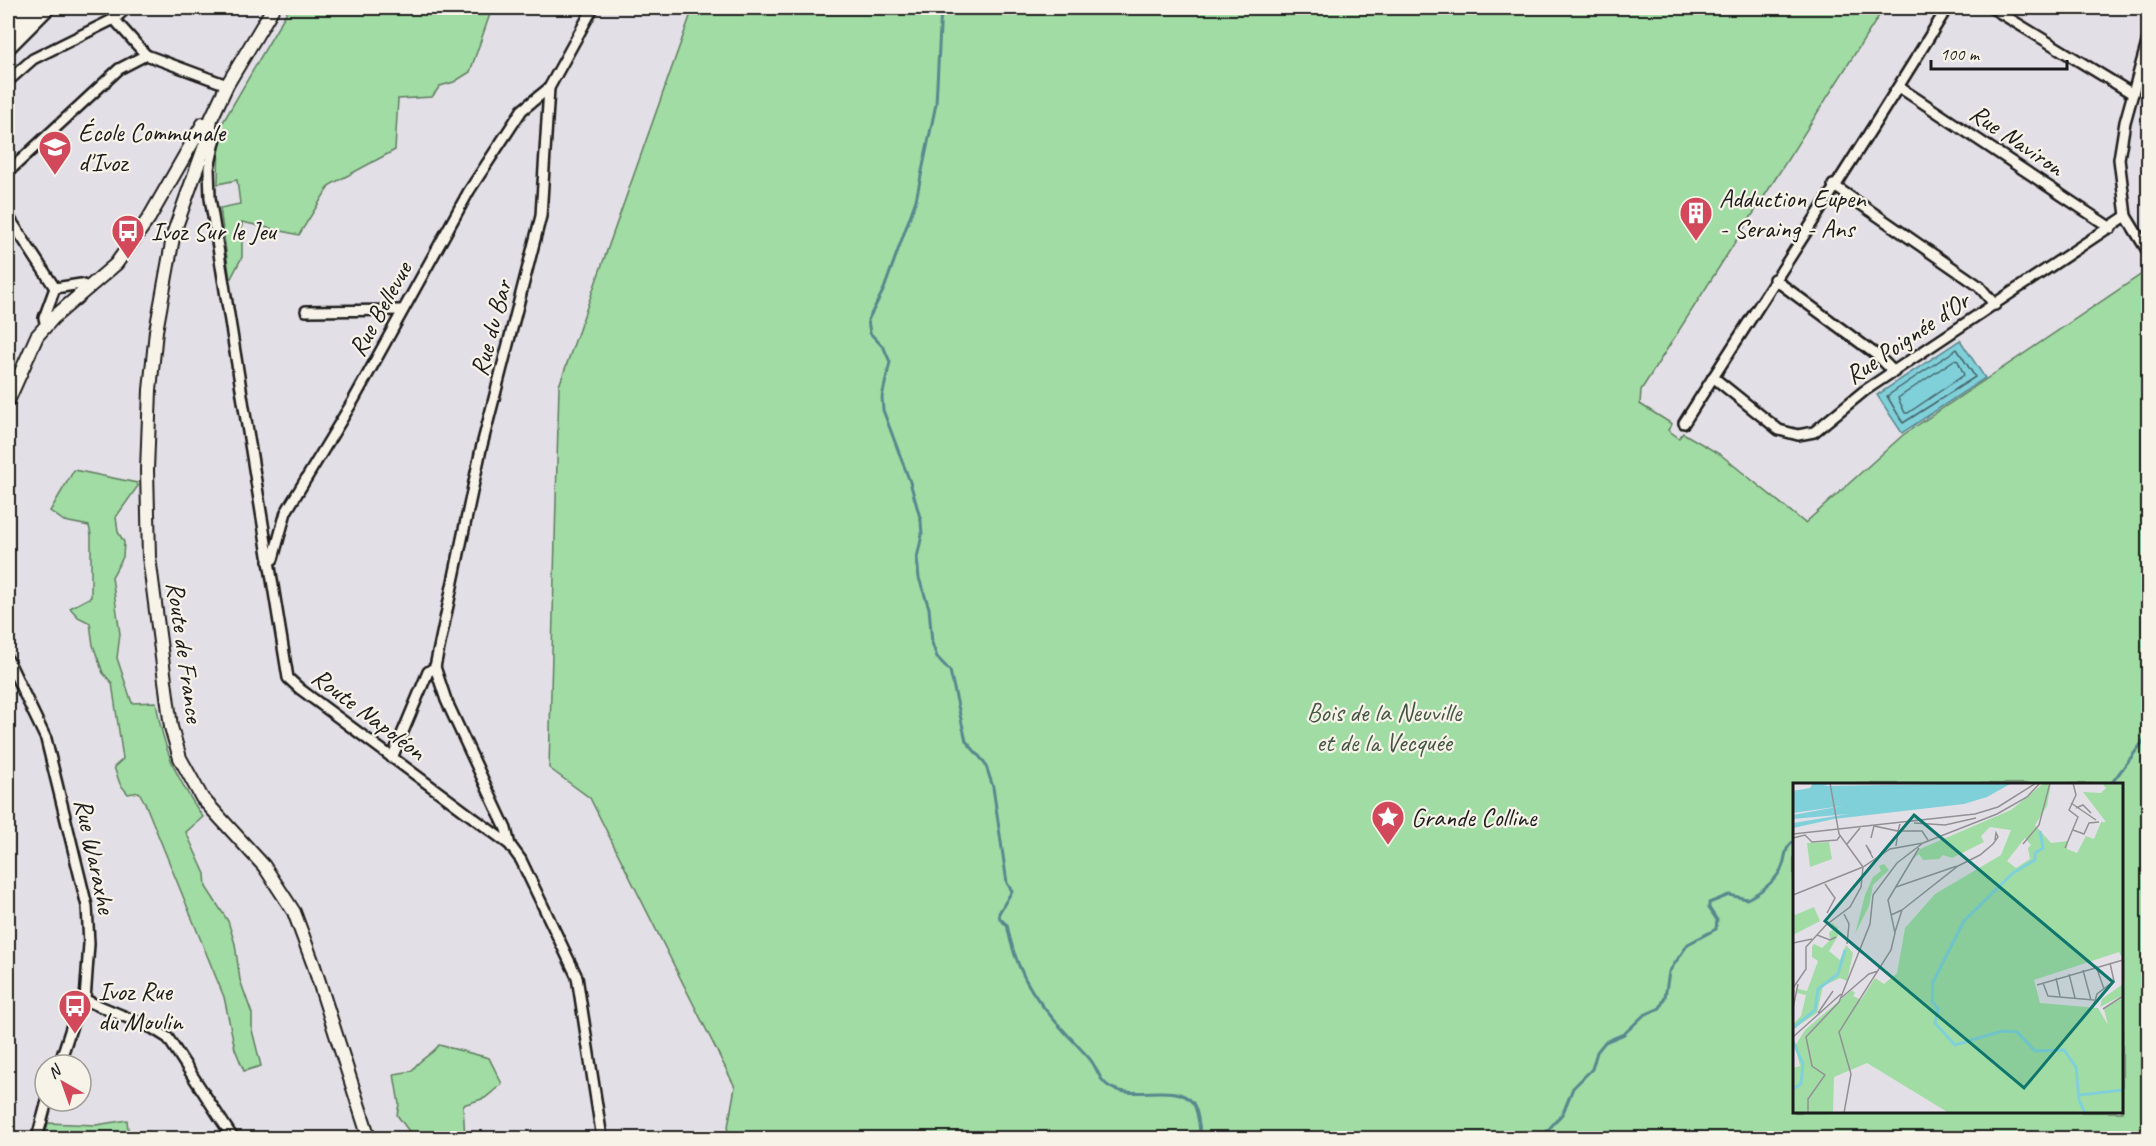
<svg xmlns="http://www.w3.org/2000/svg" width="2156" height="1146" viewBox="0 0 2156 1146" font-family="Caveat,sans-serif">
  <style>
    .green { fill: #a0dca3; stroke: #5e7c60; stroke-width: 1.5; fill-rule: evenodd }
    .water { fill: #80d0da; stroke: #58888e; stroke-width: 1.5 }
    .lines { fill: none; stroke-linecap: round; stroke-linejoin: round }
    .shore { stroke: #446468; stroke-width: 1.5 }
    .stream { stroke: #58888e; stroke-width: 3 }
    .minor-casing { stroke: #1c1c1c; stroke-width: 14 }
    .secondary-casing { stroke: #1c1c1c; stroke-width: 16 }
    .trunk-casing { stroke: #1c1c1c; stroke-width: 20 }
    .minor { stroke: #f7f3e8; stroke-width: 9 }
    .secondary { stroke: #f7f3e8; stroke-width: 12 }
    .trunk { stroke: #f7f3e8; stroke-width: 15 }
    .labels { text-anchor: middle; dominant-baseline: central; stroke-width: 4.5; stroke-linejoin: round; paint-order: stroke }
    .poi-label { font-size: 26px; fill: #1c1c1c; stroke: #f7f3e8; text-anchor: start }
    .street-label { font-size: 26px; fill: #1c1c1c; stroke: #f7f3e8 }
    .park-label { font-size: 26px; fill: #445644; stroke: #f7f3e8 }
    .inset-river { fill: none; stroke: #80d0da; stroke-width: 3 }
    .inset-road { fill: none; stroke: #939195; stroke-width: 1.5 }
    .view { fill: #0f766e; fill-opacity: 0.15; stroke: #0f766e; stroke-width: 3 }
    .inset-edge { fill: none; stroke: #1c1c1c; stroke-width: 3 }
  </style>
  <rect width="100%" height="100%" fill="#e3dfe6"/>
  <filter id="ink" filterUnits="userSpaceOnUse"><feTurbulence type="fractalNoise" baseFrequency=".0167" numOctaves="2"/><feDisplacementMap in="SourceGraphic" scale="12" xChannelSelector="R" yChannelSelector="G"/><feConvolveMatrix kernelMatrix="1 2 1 2 8 2 1 2 1" color-interpolation-filters="sRGB"/></filter>
  <g filter="url(#ink)">
    <g class="green">
      <polygon points="289,8 495,8 490,14 470,72 454,82 440,86 432,97 398,99 395,150 330,185 299,235 242,222 242,257 230,280 220,208 240,204 237,180 218,184 219,129"/>
      <path d="M693,8H1884L1641,390L1640,404L1672,424L1668,430L1679,438L1683,433L1721,455L1805,523L1903,435L2148,270V1138H726L735,1087L590,798L549,768L559,386ZM1794,784H2122V1112H1794Z"/>
      <path d="M74,470L137,483L138,486L116,517L118,532L124,542L123,557L112,577L120,634L117,658L132,703L156,702C163,749 176,778 203,817L186,832L205,874L206,887L228,921L235,944L240,980L252,1014V1030L261,1066L244,1071L235,1049L224,997L145,803L139,792L128,794L120,784L114,767L123,759L112,683L103,673L93,645L90,623L78,617L70,608L91,597V535L89,526L64,521L50,511Z"/>
      <path d="M439,1045L489,1058L502,1084L485,1098L463,1105L465,1138H414L397,1115L399,1104L394,1074L412,1071C418,1059 431,1056 439,1045Z"/>
      <polygon points="127,1120 129,1138 44,1138 48,1123 96,1125"/>
    </g>
    <polygon class="water" points="1960,340 1985,378 1902,433 1877,395"/>
    <g class="lines">
      <g class="shore">
        <polygon points="1957,349 1975,377 1903,423 1887,396"/>
        <polygon points="1954,360 1958,361 1964,375 1908,413 1905,413 1898,398"/>
      </g>
      <g class="stream">
        <path d="M941,8L936,104L916,200L884,289L868,320L870,333L884,348L890,362L882,397L883,410L910,482L921,521L922,535L917,558L919,578L929,608L932,643L937,657L950,671L966,741L985,763L993,787L1007,883L1012,891L999,913L1000,919L1007,925C1019,988 1047,1012 1089,1058C1098,1068 1098,1080 1110,1087C1134,1101 1176,1081 1193,1103C1199,1112 1199,1128 1201,1138"/>
        <polyline points="2111,784 2148,735"/>
        <path d="M1541,1138L1563,1113L1573,1088L1592,1069L1597,1052L1605,1042L1624,1034L1644,1015L1660,1008L1665,997L1669,972L1688,944L1716,929L1717,920L1709,908V903L1729,895L1747,899C1761,892 1781,878 1784,861C1786,852 1786,847 1794,841"/>
      </g>
      <g class="minor-casing">
        <g id="minor">
          <polyline points="1992,8 2133,94"/>
          <polyline points="114,19 146,55"/>
          <polyline points="2148,39 2125,122 2119,159 2126,216 2148,252"/>
          <polyline points="8,81 33,59 114,19 127,8"/>
          <polyline points="1899,87 2111,228"/>
          <polyline points="210,129 217,133 209,168 210,198 288,678 300,689 510,845 521,860 577,977 602,1138"/>
          <polyline points="8,172 119,69 146,55 227,85"/>
          <polyline points="1833,185 1979,286 1995,305"/>
          <polyline points="8,216 55,288"/>
          <polyline points="1774,279 1878,356 1894,372"/>
          <polyline points="306,311 402,310"/>
          <polyline points="46,325 44,318 55,288 81,284 89,288"/>
          <polyline points="1713,377 1779,430 1798,435 1814,432 1864,391 2126,216"/>
          <path d="M1684,423C1772,285 1862,147 1947,8"/>
          <polyline points="268,561 273,559 286,512 353,401 469,191 522,110 549,88"/>
          <polyline points="8,660 46,739 87,906 89,944 85,1000 74,1019 59,1065"/>
          <polyline points="435,667 481,449 541,216 549,88 593,8"/>
          <polyline points="392,758 428,672 435,667 446,700 506,829 510,845"/>
          <polyline points="85,1000 152,1028 168,1038 233,1138"/>
          <polyline points="37,1138 47,1101"/>
        </g>
      </g>
      <g class="secondary-casing">
        <g id="secondary">
          <polyline points="273,8 227,85 211,119 208,137 174,232 156,331 150,390 147,470 149,557 171,727 180,758 202,798 264,866 294,912 314,966 369,1138"/>
          <polyline points="8,401 37,336 53,318 116,264 149,218 203,124 210,129"/>
        </g>
      </g>
      <g class="trunk-casing">
        <g id="trunk">
          <polyline points="8,29 29,8"/>
          <polyline points="8,46 46,8"/>
        </g>
      </g>
      <use href="#minor" class="minor"/>
      <use href="#secondary" class="secondary"/>
      <use href="#trunk" class="trunk"/>
    </g>
  </g>
  <defs>
    <g id="school-pin" transform="scale(1.725)"><path d="M0 17L-7.5 6A9.5 9.5 0 1 1 7.5 6Z" fill="#d1495b" stroke="#f7f3e8"/><path d="M0-5L7-2L0 1L-7-2ZM-4 1L0 2.5L4 1V4Q0 6-4 4Z" fill="#fff"/></g>
    <g id="building-pin" transform="scale(1.725)"><path d="M0 17L-7.5 6A9.5 9.5 0 1 1 7.5 6Z" fill="#d1495b" stroke="#f7f3e8"/><path d="M-4-6H4V6H1V3H-1V6H-4ZM-2.5-4.3h1.7v1.8h-1.7ZM.8-4.3h1.7v1.8H.8ZM-2.5-1h1.7V.8h-1.7ZM.8-1h1.7V.8H.8Z" fill="#fff"/></g>
    <g id="bus-pin" transform="scale(1.725)"><path d="M0 17L-7.5 6A9.5 9.5 0 1 1 7.5 6Z" fill="#d1495b" stroke="#f7f3e8"/><path d="M-5-6H5V4H4V6H2V4H-2V6H-4V4H-5ZM-3.5-4V0h7V-4ZM-3.5 1.2v1.5H-2V1.2ZM2 1.2v1.5H3.5V1.2Z" fill="#fff"/></g>
    <g id="sight-pin" transform="scale(1.725)"><path d="M0 17L-7.5 6A9.5 9.5 0 1 1 7.5 6Z" fill="#d1495b" stroke="#f7f3e8"/><path d="M0-6L1.8-2.2L6-1.7L2.9 1.2L3.7 5.4L0 3.3L-3.7 5.4L-2.9 1.2L-6-1.7L-1.8-2.2Z" fill="#fff"/></g>
  </defs>
  <g fill-rule="evenodd">
    <use href="#school-pin" x="55" y="147"/>
    <use href="#building-pin" x="1696" y="213"/>
    <use href="#bus-pin" x="128" y="231"/>
    <use href="#sight-pin" x="1388" y="817"/>
    <use href="#bus-pin" x="75" y="1006"/>
  </g>
  <g class="labels">
    <g class="poi-label">
      <text x="78" y="132">École Communale<tspan x="78" dy="30">d'Ivoz</tspan></text>
      <text x="1719" y="198">Adduction Eupen<tspan x="1719" dy="30">- Seraing - Ans</tspan></text>
      <text x="151" y="231">Ivoz Sur le Jeu</text>
      <text x="1411" y="817">Grande Colline</text>
      <text x="98" y="991">Ivoz Rue<tspan x="98" dy="30">du Moulin</tspan></text>
    </g>
    <g class="street-label">
      <text transform="translate(2017 140) rotate(34)">Rue Naviron</text>
      <text transform="translate(380 309) rotate(-61)">Rue Bellevue</text>
      <text transform="translate(491 328) rotate(-75)">Rue du Bar</text>
      <text transform="translate(1907 338) rotate(-34)">Rue Poignée d'Or</text>
      <text transform="translate(185 652) rotate(82)">Route de France</text>
      <text transform="translate(369 714) rotate(37)">Route Napoléon</text>
      <text transform="translate(95 856) rotate(78)">Rue Waraxhe</text>
    </g>
    <g class="park-label">
      <text x="1384" y="712">Bois de la Neuville<tspan x="1384" dy="30">et de la Vecquée</tspan></text>
    </g>
  </g>
  <g transform="translate(1793 783)">
    <rect width="330" height="330" fill="#e3dfe6"/>
    <path d="M251,0H258L254,23L242,42L258,60L275,58L274,66L284,70L293,53L301,56L308,39H313L290,9L308,10L313,5L309,0H330V176L326,169L241,197L247,220L305,225L315,242L311,226L330,214V330H156L74,280L41,294L40,330H0V285L7,283L2,263L12,247L59,207L62,210L60,213L68,217L82,195L91,201L104,190L112,145L142,111L208,72L218,47L197,44L188,53L191,59L159,75L150,72L146,76L130,77L126,71L120,76L127,66L218,27ZM232,55L238,62L235,65L237,76L223,85L214,78ZM36,59L39,76L17,84L14,60ZM91,81L96,87L80,102L76,123L62,151L72,112L80,94L88,88L86,83ZM21,124L27,138L0,152V129L2,132ZM38,139L45,145V153L36,168L47,177L53,162L60,170L54,198L47,195L30,203L24,230L0,246V241L8,233L13,212L4,210L5,206L14,208L25,178L19,174V164L21,161L29,165L37,157L36,150L41,145ZM330,201V212L307,224L309,216Z" fill="#a0dca3" fill-rule="evenodd"/>
    <path d="M20,0H39L31,3L219,0L194,14L171,21L41,36L0,45V40L55,31L0,36V32L49,23L0,30V8L17,5Z" fill="#80d0da"/>
    <path class="inset-river" d="M247,48L250,65L242,70V77L220,90L171,138L140,199L139,218L145,226L142,240L162,262L209,248L224,249L242,268L271,267L283,284L286,317L292,330M0,245L22,227L25,206L45,191L52,167M0,258L10,281L8,301L0,306M287,312L330,307"/>
    <path class="inset-road" d="M37,0L46,51L70,84M278,20L303,37M283,25L290,22L298,30M121,40L152,42L183,35M280,47L291,51L296,40L306,39M0,51L182,31L205,24L243,0M0,55L12,52L19,59L44,57L47,53M78,55L81,43L105,48L107,41M54,61L67,45M230,61L246,42L257,0M103,63L105,48H129L135,57M272,65L285,34L276,27L283,12L280,0M78,70L73,62L80,75M32,101L42,115L34,130M103,104L164,83M0,112L70,84L97,66L130,60L204,31L234,14L247,0M109,127L165,83L187,72L200,61L205,54L203,50L202,57M51,131L56,141L54,161M98,132L109,127L102,149M24,152L37,157L43,154M0,160L19,156M303,183L311,206M290,187L298,217M276,191L282,215M263,195L267,213M250,200L255,213L301,217M244,202L330,177M0,205L13,186V164L33,142L57,124L68,104L70,84M48,215L76,191L85,188M300,224L304,211L321,198L317,180M0,225L5,201M310,226L330,213M25,230L40,208M0,254L48,211M15,330V316L32,292L19,283L13,254L46,219L77,141L80,112L104,80L130,60M51,330L58,291L46,249L98,167L102,150L95,117L126,65"/>
    <path class="view" d="M121,32L320,199L231,305L32,138Z"/>
    <rect width="330" height="330" class="inset-edge"/>
  </g>
  <rect width="2156" height="1146" fill="none" stroke="#f7f3e8" stroke-width="30"/>
  <rect x="15" y="15" width="2126" height="1116" fill="none" stroke="#1c1c1c" stroke-width="2" filter="url(#ink)"/>
  <g transform="translate(63 1083) rotate(320)"><circle r="28" fill="#f7f3e8" stroke="#9f9d96" stroke-width="1.5"/>
  <path d="M0-4.5L10 22L0 15L-10 22Z" fill="#d1495b"/>
  <text y="-9" font-size="16" font-weight="bold" text-anchor="middle" fill="#1c1c1c">N</text>
  </g>
  <path d="M1931 60v9h136v-9" fill="none" stroke="#1c1c1c" stroke-width="3"/>
  <text x="1940" y="60" font-size="18" fill="#1c1c1c" stroke="#f7f3e8" stroke-width="4.5" paint-order="stroke">100 m</text>
</svg>
